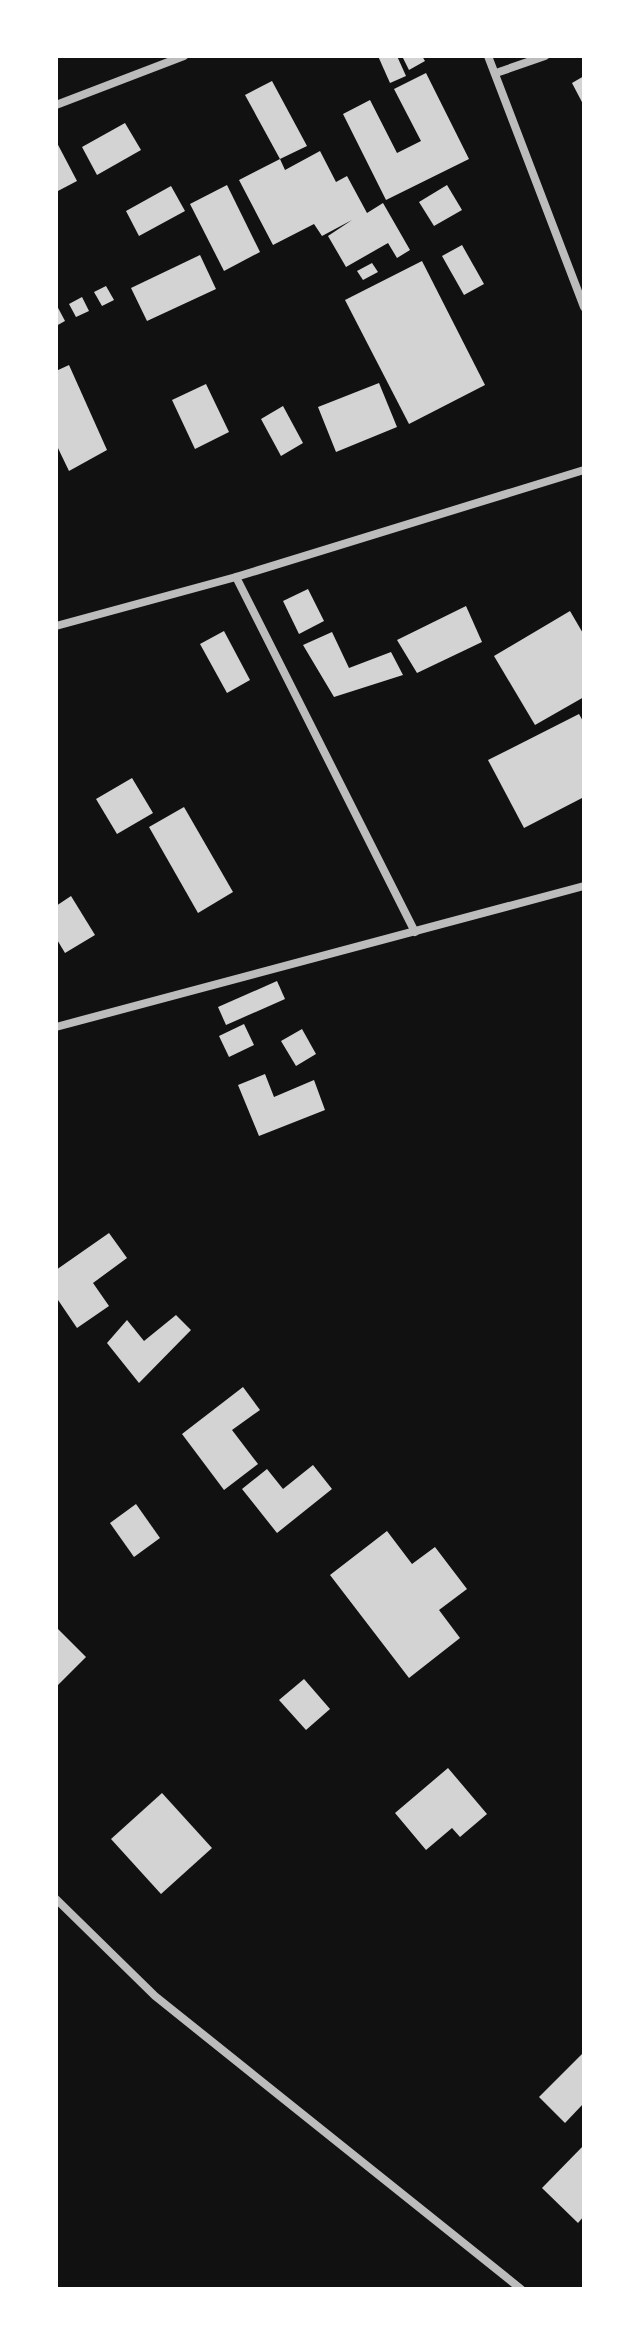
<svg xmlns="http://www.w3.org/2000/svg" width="640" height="2345" viewBox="0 0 640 2345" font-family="'Varela Round',sans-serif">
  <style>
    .building { fill: #d3d3d3 }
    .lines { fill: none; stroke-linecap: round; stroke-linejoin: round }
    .minor { stroke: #bcbcbc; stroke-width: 8 }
  </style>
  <rect width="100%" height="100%" fill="#111"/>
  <g class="building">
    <polygon points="378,56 397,56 406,76 390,83"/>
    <polygon points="402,56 422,56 425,61 409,70"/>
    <polygon points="426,73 469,159 386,200 343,114 370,100 397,153 421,141 394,89"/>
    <polygon points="584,76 584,106 572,83"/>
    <polygon points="272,81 307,146 280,159 245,95"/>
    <polygon points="125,123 141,150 97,175 82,147"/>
    <polygon points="56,141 77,181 56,192"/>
    <polygon points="320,151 336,182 347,176 367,213 383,203 410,250 397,258 388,243 346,267 328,236 352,220 322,236 314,224 273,245 239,180 280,159 285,170"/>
    <polygon points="227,185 260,252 224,271 190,204"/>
    <polygon points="447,185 462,210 434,226 419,202"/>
    <polygon points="171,186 185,211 139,236 126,211"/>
    <polygon points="462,245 484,284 464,295 442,256"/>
    <polygon points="200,255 216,289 147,321 131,288"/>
    <polygon points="422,261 485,385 409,424 345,300"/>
    <polygon points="372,263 378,272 363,280 357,271"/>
    <polygon points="106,286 114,300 102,306 94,292"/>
    <polygon points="82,297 89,311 76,317 69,304"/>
    <polygon points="56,304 65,321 56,326"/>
    <polygon points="69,365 107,450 69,471 56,444 56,371"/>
    <polygon points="379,383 397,427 336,452 318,407"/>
    <polygon points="206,384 229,432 195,449 172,400"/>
    <polygon points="283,406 303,443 281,456 261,419"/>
    <polygon points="308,589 324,621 299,634 283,601"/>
    <polygon points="466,606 482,642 417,673 397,640"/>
    <polygon points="570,611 584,635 584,697 535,725 494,656"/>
    <polygon points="224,631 250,680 227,693 200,644"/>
    <polygon points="332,632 349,668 391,652 403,675 334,697 303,645"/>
    <polygon points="579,714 584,723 584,797 524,828 488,760"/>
    <polygon points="132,778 153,813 117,834 96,799"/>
    <polygon points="184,807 233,892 198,913 149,827"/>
    <polygon points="71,896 95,935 65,953 56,938 56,906"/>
    <polygon points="277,981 285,999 226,1025 218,1007"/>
    <polygon points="244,1024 254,1045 229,1057 219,1036"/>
    <polygon points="302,1029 316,1054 296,1066 281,1041"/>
    <polygon points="265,1074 274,1097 314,1080 325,1110 259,1136 238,1085"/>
    <polygon points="109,1233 127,1258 93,1283 109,1306 77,1328 56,1297 56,1270"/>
    <polygon points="176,1315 191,1330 139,1383 107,1343 127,1320 144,1341"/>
    <polygon points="243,1387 260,1410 232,1430 258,1464 224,1490 182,1434"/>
    <polygon points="313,1465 332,1489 277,1533 242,1489 267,1469 283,1489"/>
    <polygon points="136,1504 160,1538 134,1557 110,1523"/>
    <polygon points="387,1531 412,1564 435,1547 467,1589 439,1610 460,1638 409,1678 330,1575"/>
    <polygon points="56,1627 86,1657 56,1687"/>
    <polygon points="304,1679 330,1709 306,1730 279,1700"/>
    <polygon points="448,1768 487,1814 460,1837 452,1828 426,1850 395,1813"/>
    <polygon points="162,1793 212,1848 161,1894 111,1839"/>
    <polygon points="584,2052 584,2103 565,2123 539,2097"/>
    <polygon points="584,2145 584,2216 578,2223 542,2188"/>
  </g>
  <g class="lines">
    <g class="minor">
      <polyline points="488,56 584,307"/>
      <polyline points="496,73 545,56"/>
      <polyline points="56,105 184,56"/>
      <polyline points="236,577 415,932"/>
      <polyline points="56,626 236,577 584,470"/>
      <polyline points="56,1027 584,886"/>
      <polyline points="56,1899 155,1996 521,2289"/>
    </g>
  </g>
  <rect width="640" height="2345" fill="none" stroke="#ffffff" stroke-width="116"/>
</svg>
